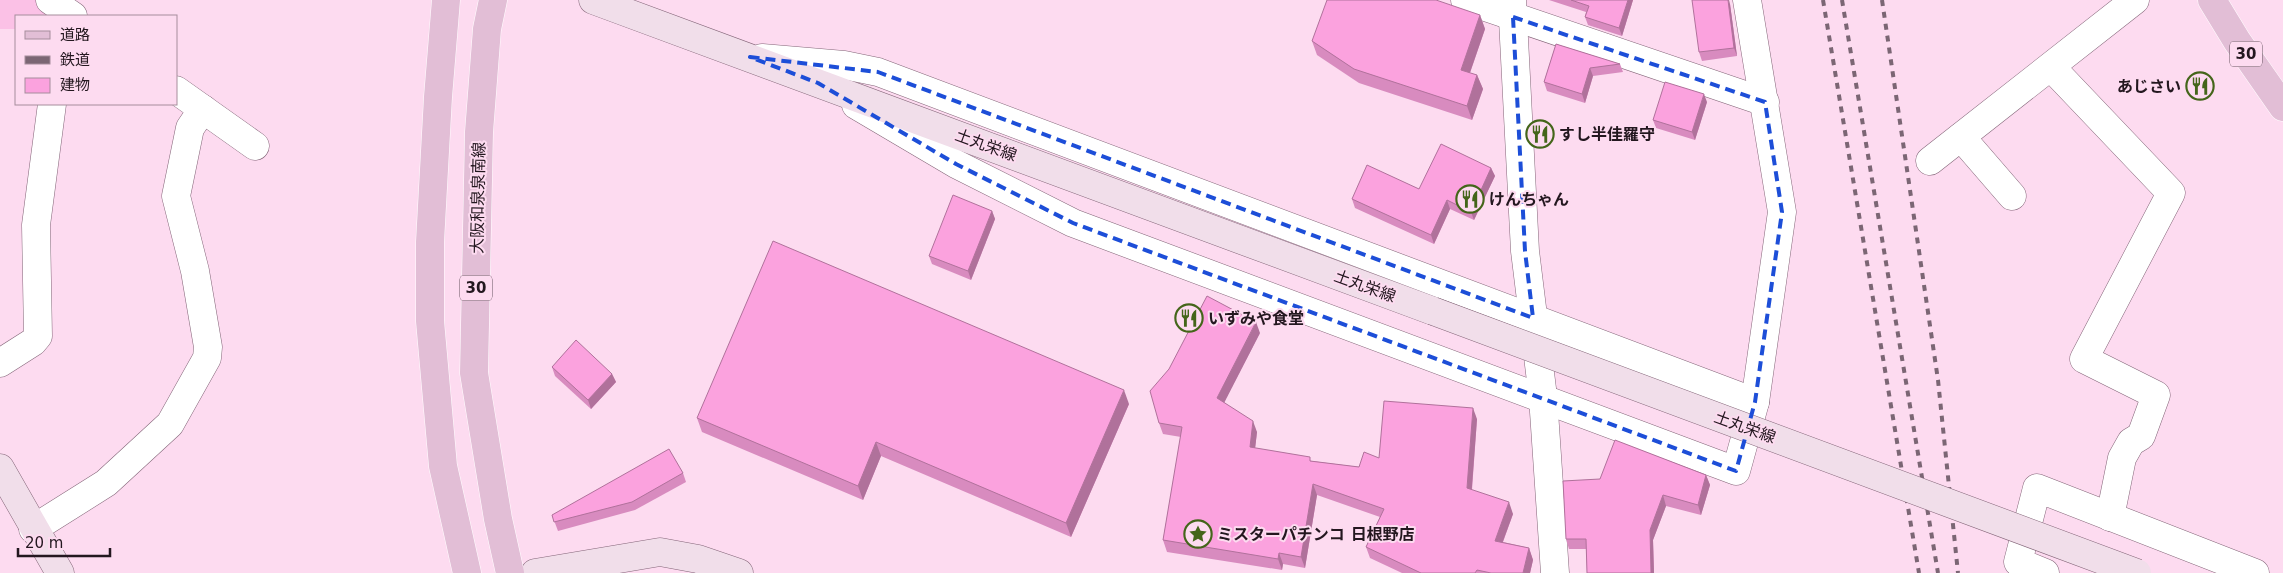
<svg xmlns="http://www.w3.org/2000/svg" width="2283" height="573" viewBox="0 0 2283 573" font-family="'DejaVu Sans','Noto Sans JP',sans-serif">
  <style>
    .green { fill: #fbc1e6 }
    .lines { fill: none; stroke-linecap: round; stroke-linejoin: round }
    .street-casing { stroke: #846679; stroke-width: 29 }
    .secondary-casing { stroke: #846679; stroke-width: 29 }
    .primary-casing { stroke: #fff; stroke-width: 29 }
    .street { stroke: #fff; stroke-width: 28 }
    .secondary { stroke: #f1deea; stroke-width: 28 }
    .primary { stroke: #e2bed6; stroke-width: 28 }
    .rail { stroke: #7b6674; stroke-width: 4; stroke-dasharray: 6 6; stroke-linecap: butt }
    .secondary-bridge-casing { stroke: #846679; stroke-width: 29; stroke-linecap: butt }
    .secondary-bridge { stroke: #f1deea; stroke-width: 28 }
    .wall { fill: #d88bbf }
    .shaded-wall { fill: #b0719b }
    .building { fill: #fba2de; stroke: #b0719b }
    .marked { fill: none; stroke: #1d4ed8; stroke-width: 4; stroke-dasharray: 10 6; stroke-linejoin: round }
    .labels { text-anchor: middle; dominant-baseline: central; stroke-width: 4; stroke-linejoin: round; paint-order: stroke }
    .shield { fill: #fddbf0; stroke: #64525e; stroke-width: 1 }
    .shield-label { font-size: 15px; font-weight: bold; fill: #23171f }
    .poi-label { font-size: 16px; font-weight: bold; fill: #23171f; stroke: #fddbf0; text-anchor: start }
    .street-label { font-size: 16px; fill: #23171f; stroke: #fddbf0 }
  </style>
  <rect width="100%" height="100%" fill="#fddbf0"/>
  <polygon class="green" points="0,0 43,0 62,16 16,16 16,29 0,29"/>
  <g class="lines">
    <g class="street-casing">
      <g id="street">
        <polyline points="50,0 73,16"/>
        <polyline points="1465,0 1765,102"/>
        <polyline points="1512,0 1525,251 1543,397 1555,573"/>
        <polyline points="762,58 844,65 878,72 1755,402"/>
        <polyline points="2051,67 2171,193 2084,359 2156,395 2141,436 2131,442 2122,458 2110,517"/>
        <polyline points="176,90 255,146"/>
        <polyline points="856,105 956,164 1073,223 1736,471 1755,402 1782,212 1747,0"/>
        <polyline points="1961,137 2012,196"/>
        <polyline points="1930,161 2135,0"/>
        <polyline points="0,363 33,342 38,336 36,225 52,104"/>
        <polyline points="33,529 106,483 170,424 207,358 208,347 195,271 176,196 190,128 203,109"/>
        <polyline points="2045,573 2018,562 2037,488 2255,573"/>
      </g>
    </g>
    <g class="secondary-casing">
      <g id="secondary">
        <polyline points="593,0 1433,311"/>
        <polyline points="0,468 60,573"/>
        <polyline points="535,573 660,552 698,559 739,573"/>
      </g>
    </g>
    <g class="primary-casing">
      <g id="primary">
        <polyline points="446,0 438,97 430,242 430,321 443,466 467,573"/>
        <polyline points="493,0 487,29 479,132 474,373 498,519 510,573"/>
        <polyline points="2212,0 2237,41 2283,107"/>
      </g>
    </g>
    <use href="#street" class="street"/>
    <use href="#secondary" class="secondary"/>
    <use href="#primary" class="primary"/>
    <g class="rail">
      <polyline points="1823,0 1919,573"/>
      <polyline points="1842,0 1938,573"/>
      <polyline points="1882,0 1938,380 1958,573"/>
    </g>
    <g class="secondary-bridge-casing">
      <polyline id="secondary-bridge" points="1433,311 2137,573"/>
    </g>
    <use href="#secondary-bridge" class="secondary-bridge"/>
  </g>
  <g class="wall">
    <polygon points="1549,0 1633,0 1622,36 1588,25 1585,17 1586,12"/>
    <polygon points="1730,4 1737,56 1702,61 1699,52"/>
    <polygon points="1480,15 1485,29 1470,73 1477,75 1483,89 1472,120 1359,83 1317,55 1312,41"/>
    <polygon points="1556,44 1620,64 1623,72 1593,76 1585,103 1547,91 1544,82"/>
    <polygon points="1707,102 1695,140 1656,128 1653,120"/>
    <polygon points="1491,168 1495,176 1474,220 1450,209 1434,244 1355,208 1352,199 1419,189"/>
    <polygon points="992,211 995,219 971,280 932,264 929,256"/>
    <polygon points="1260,333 1224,402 1257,432 1255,448 1312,461 1359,467 1379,458 1477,419 1472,490 1513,514 1503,542 1529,548 1533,560 1530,573 1402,573 1370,558 1366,547 1380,517 1317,495 1305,568 1283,564 1282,570 1167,552 1163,540 1181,437 1163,434 1159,423"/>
    <polygon points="552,367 612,374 616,382 591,409 555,376"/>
    <polygon points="1129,404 1071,537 881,456 863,500 702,432 697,418"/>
    <polygon points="683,473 686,482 635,510 558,531 552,515"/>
    <polygon points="1706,475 1710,485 1701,515 1666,506 1653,540 1654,573 1587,573 1586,549 1569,549 1566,539"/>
  </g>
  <g class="shaded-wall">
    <polygon points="1628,0 1633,0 1622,36 1619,28"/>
    <polygon points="1728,0 1729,0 1730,4 1737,56 1734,48"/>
    <polygon points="1480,15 1485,29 1466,84 1461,70"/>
    <polygon points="1590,68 1593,76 1585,103 1582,94"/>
    <polygon points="1477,75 1483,89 1472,120 1467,106"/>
    <polygon points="1704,94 1707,102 1695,140 1692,132"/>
    <polygon points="1491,168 1495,176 1474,220 1471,212"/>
    <polygon points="1447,200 1450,209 1434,244 1431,235"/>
    <polygon points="992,211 995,219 971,280 968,271"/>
    <polygon points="1256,322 1260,333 1221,409 1217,398"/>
    <polygon points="612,374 616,382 591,409 588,400"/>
    <polygon points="1124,390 1129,404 1071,537 1066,523"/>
    <polygon points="1473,408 1477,419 1471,499 1467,488"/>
    <polygon points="1253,421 1257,432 1254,458 1250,447"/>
    <polygon points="876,442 881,456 863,500 858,486"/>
    <polygon points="1706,475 1710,485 1701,515 1698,505"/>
    <polygon points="1313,484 1317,495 1305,568 1301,557"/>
    <polygon points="1663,495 1666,506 1653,540 1654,573 1651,573 1650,530"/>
    <polygon points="1509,502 1513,514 1499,552 1495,541"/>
    <polygon points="1529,548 1533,560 1530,573 1523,573"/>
    <polygon points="1279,553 1283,564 1282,570 1278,559"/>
  </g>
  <g class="building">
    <polygon points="1327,0 1436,0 1480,15 1461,70 1477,75 1467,106 1354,69 1312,41"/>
    <polygon points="1571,0 1628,0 1619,28 1585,17 1589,6"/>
    <polygon points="1692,0 1728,0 1734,48 1699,52"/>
    <polygon points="1556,44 1620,64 1590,68 1582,94 1544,82"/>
    <polygon points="1665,82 1704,94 1692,132 1653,120"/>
    <polygon points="1441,144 1491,168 1471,212 1447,200 1431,235 1352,199 1367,165 1419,189"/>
    <polygon points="953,195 992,211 968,271 929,256"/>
    <polygon points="773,241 1124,390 1066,523 876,442 858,486 697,418"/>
    <polygon points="1207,296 1256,322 1217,398 1253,421 1250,447 1310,457 1310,461 1359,467 1364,452 1379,458 1384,401 1473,408 1467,488 1509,502 1495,541 1529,548 1523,573 1491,573 1477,570 1475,573 1421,573 1366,547 1384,509 1313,484 1301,557 1279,553 1278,559 1163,540 1182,427 1159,423 1150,391 1169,369"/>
    <polygon points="576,340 612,374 588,400 552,367"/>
    <polygon points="1615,440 1706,475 1698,505 1663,495 1650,530 1651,573 1587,573 1586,539 1566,539 1563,481 1600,479"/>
    <polygon points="669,449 683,473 632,502 554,522 552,515"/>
  </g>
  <path class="marked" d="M1513,17L1765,102L1782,212L1755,402L1736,471L1073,223L956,164L818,83L750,57L878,72L1533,318L1525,251Z"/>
  <defs>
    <g id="restaurant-ring" transform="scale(1.4375)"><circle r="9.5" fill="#fddbf0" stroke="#44651a" stroke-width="1.5"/><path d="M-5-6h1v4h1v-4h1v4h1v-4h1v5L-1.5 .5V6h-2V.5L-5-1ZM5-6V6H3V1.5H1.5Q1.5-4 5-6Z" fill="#44651a"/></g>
    <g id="sight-ring" transform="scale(1.4375)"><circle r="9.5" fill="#fddbf0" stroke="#44651a" stroke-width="1.5"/><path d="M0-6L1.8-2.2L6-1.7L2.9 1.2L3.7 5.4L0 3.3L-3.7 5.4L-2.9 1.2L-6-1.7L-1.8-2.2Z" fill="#44651a"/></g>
  </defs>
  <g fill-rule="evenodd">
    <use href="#restaurant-ring" x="2200" y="86"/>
    <use href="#restaurant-ring" x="1540" y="134"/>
    <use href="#restaurant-ring" x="1470" y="199"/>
    <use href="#restaurant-ring" x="1189" y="318"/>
    <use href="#sight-ring" x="1198" y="534"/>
  </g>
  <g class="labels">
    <g class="shield">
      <rect x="2230" y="41.5" width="32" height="25" rx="4"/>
      <rect x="460" y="275.5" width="32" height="25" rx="4"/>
    </g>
    <g class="shield-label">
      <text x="2246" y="54">30</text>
      <text x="476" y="288">30</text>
    </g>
    <g class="poi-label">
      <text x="2181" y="86" text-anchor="end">あじさい</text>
      <text x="1559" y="134">すし半佳羅守</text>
      <text x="1489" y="199">けんちゃん</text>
      <text x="1208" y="318">いずみや食堂</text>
      <text x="1217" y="534">ミスターパチンコ 日根野店</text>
    </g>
    <g class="street-label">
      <text transform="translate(986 145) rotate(20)">土丸栄線</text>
      <text transform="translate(478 198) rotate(-89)">大阪和泉泉南線</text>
      <text transform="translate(1365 286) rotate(20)">土丸栄線</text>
      <text transform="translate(1745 427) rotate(20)">土丸栄線</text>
    </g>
  </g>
  <rect x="15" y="15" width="162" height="90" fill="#fddbf0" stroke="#a68d9c"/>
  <rect x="25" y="31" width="25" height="8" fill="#e2bed6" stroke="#a68d9c"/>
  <text x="60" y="40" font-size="15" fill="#23171f">道路</text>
  <rect x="25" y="56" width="25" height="8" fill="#7b6674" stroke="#a68d9c"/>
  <text x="60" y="65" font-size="15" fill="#23171f">鉄道</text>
  <rect x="25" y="78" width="25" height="15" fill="#fba2de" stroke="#a68d9c"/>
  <text x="60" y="90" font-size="15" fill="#23171f">建物</text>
  <path d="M18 548v8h92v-8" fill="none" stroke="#23171f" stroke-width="2.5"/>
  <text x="25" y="548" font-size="15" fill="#23171f" stroke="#fddbf0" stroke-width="4" paint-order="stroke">20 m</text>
</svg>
